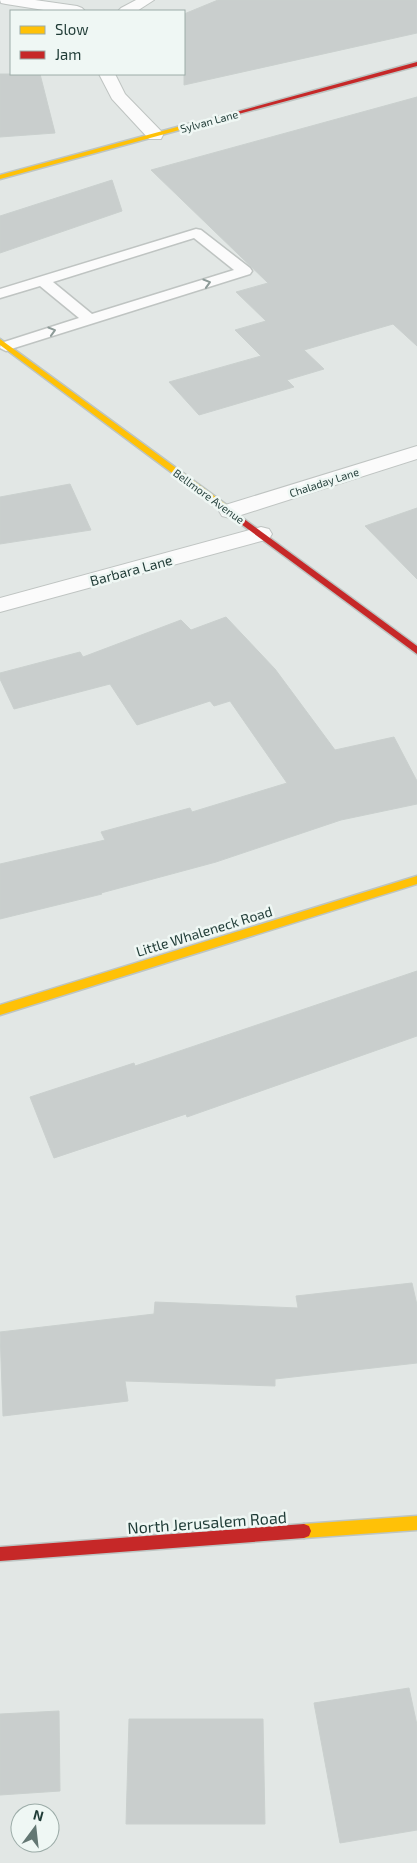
<svg xmlns="http://www.w3.org/2000/svg" width="417" height="1863" viewBox="0 0 417 1863" font-family="'Exo 2',sans-serif">
  <style>
    .building { fill: #c9cecd; stroke: #cad0ce }
    .lines { fill: none; stroke-linecap: round; stroke-linejoin: round }
    .lane-casing { stroke: #bfc4c2; stroke-width: 3 }
    .street-casing { stroke: #bfc4c2; stroke-width: 2 }
    .slow-casing { stroke: #bdc5c3; stroke-width: 3 }
    .jam-casing { stroke: #bdc5c3; stroke-width: 3 }
    .lane { fill: #fbfbfb; fill-rule: evenodd }
    .street { fill: #fbfbfb; fill-rule: evenodd }
    .slow { fill: #ffc107; fill-rule: evenodd }
    .jam { fill: #c62828; fill-rule: evenodd }
    .oneway { stroke: #8d9b98 }
    .labels { text-anchor: middle; dominant-baseline: central; stroke-width: 5; stroke-linejoin: round; paint-order: stroke }
    .far-street-label { font-size: 11px; fill: #1f3b36; stroke: #eff7f4 }
    .street-label { font-size: 14px; fill: #1f3b36; stroke: #eff7f4 }
    .near-street-label { font-size: 16px; fill: #1f3b36; stroke: #eff7f4 }
  </style>
  <rect width="100%" height="100%" fill="#e2e7e5"/>
  <g class="building">
    <polygon points="218,0 417,0 417,33 184,85 184,14"/>
    <polygon points="0,74 40,74 55,133 0,137"/>
    <polygon points="417,97 417,346 393,324 304,350 324,369 287,380 294,387 199,415 169,382 261,356 235,330 266,321 236,292 268,283 151,170"/>
    <polygon points="112,180 122,211 0,253 0,216"/>
    <polygon points="70,484 91,530 0,544 0,497"/>
    <polygon points="417,508 417,579 365,526"/>
    <polygon points="226,617 275,669 335,750 394,737 417,781 417,804 341,820 216,862 101,893 102,894 0,919 0,864 105,840 101,832 190,808 192,812 287,783 230,701 214,706 210,701 137,725 110,684 14,709 0,679 0,673 80,652 83,657 181,620 191,630"/>
    <polygon points="417,971 417,1036 187,1117 186,1114 54,1158 30,1097 134,1063 135,1066"/>
    <polygon points="412,1283 417,1305 417,1363 275,1379 275,1386 125,1381 128,1401 3,1416 0,1332 154,1314 155,1302 298,1308 296,1296"/>
    <polygon points="409,1688 417,1725 417,1830 340,1843 314,1703"/>
    <polygon points="59,1711 60,1791 0,1795 0,1714"/>
    <polygon points="129,1719 263,1719 265,1824 126,1824"/>
  </g>
  <g class="lines">
    <g class="lane-casing">
      <path id="lane" d="M196,229L201,230L250,268L252,271L250,274L11,349L6,351L0,348L1,343L79,318L40,286L0,298V289ZM194,238L234,270L92,314L53,282Z"/>
    </g>
    <g class="street-casing">
      <g id="street">
        <polygon points="0,0 35,0 77,6 82,8 85,11 50,11 6,4 1,3"/>
        <polygon points="136,0 154,0 137,11 118,11 121,8"/>
        <polygon points="99,74 115,74 125,94 161,131 163,135 161,139 149,139 112,99"/>
        <polygon points="417,446 417,459 238,516 230,518 222,516 219,511 222,506"/>
        <polygon points="261,527 269,529 272,534 269,539 0,612 0,598"/>
      </g>
    </g>
    <g class="slow-casing">
      <g id="slow">
        <polygon points="192,123 194,124 194,126 0,179 0,175"/>
        <polygon points="0,339 228,506 228,510 222,510 0,345"/>
        <polygon points="417,876 417,884 0,1015 0,1005"/>
        <polygon points="417,1516 417,1530 304,1538 299,1536 297,1531 299,1526 304,1524"/>
      </g>
    </g>
    <g class="jam-casing">
      <g id="jam">
        <polygon points="417,62 417,66 194,126 189,125"/>
        <polygon points="225,505 417,646 417,654 222,510 221,508"/>
        <polygon points="304,1524 309,1526 311,1531 309,1536 304,1538 0,1561 0,1547"/>
      </g>
    </g>
    <use href="#lane" class="lane"/>
    <use href="#street" class="street"/>
    <use href="#slow" class="slow"/>
    <use href="#jam" class="jam"/>
  </g>
  <defs><path id="oneway-chevron" d="M-2-3.5L2.5 0L-2 3.5" fill="none" stroke-width="1.6" stroke-linecap="round" stroke-linejoin="round" transform="scale(1.25)"/></defs>
  <g class="oneway">
    <use href="#oneway-chevron" transform="translate(207 283) rotate(-17)"/>
    <use href="#oneway-chevron" transform="translate(52 331) rotate(-17)"/>
  </g>
  <g class="labels">
    <g class="far-street-label">
      <text transform="translate(209 121) rotate(-15)">Sylvan Lane</text>
      <text transform="translate(324 482) rotate(-18)">Chaladay Lane</text>
      <text transform="translate(209 496) rotate(36)">Bellmore Avenue</text>
    </g>
    <g class="street-label">
      <text transform="translate(131 570) rotate(-15)">Barbara Lane</text>
      <text transform="translate(204 931) rotate(-17)">Little Whaleneck Road</text>
    </g>
    <g class="near-street-label">
      <text transform="translate(207 1522) rotate(-4)">North Jerusalem Road</text>
    </g>
  </g>
  <rect x="10" y="10" width="175" height="65" fill="#eff7f4" stroke="#9caca8"/>
  <rect x="20" y="26" width="25" height="8" fill="#ffc107" stroke="#9caca8"/>
  <text x="55" y="35" font-size="15" fill="#1f3b36">Slow</text>
  <rect x="20" y="51" width="25" height="8" fill="#c62828" stroke="#9caca8"/>
  <text x="55" y="60" font-size="15" fill="#1f3b36">Jam</text>
  <g transform="translate(35 1828) rotate(15)"><circle r="24" fill="#eff7f4" stroke="#9caca8"/>
  <path d="M0-4L9 19L0 12L-9 19Z" fill="#637773"/>
  <text y="-8" font-size="14" font-weight="bold" text-anchor="middle" fill="#1f3b36">N</text>
  </g>
</svg>
